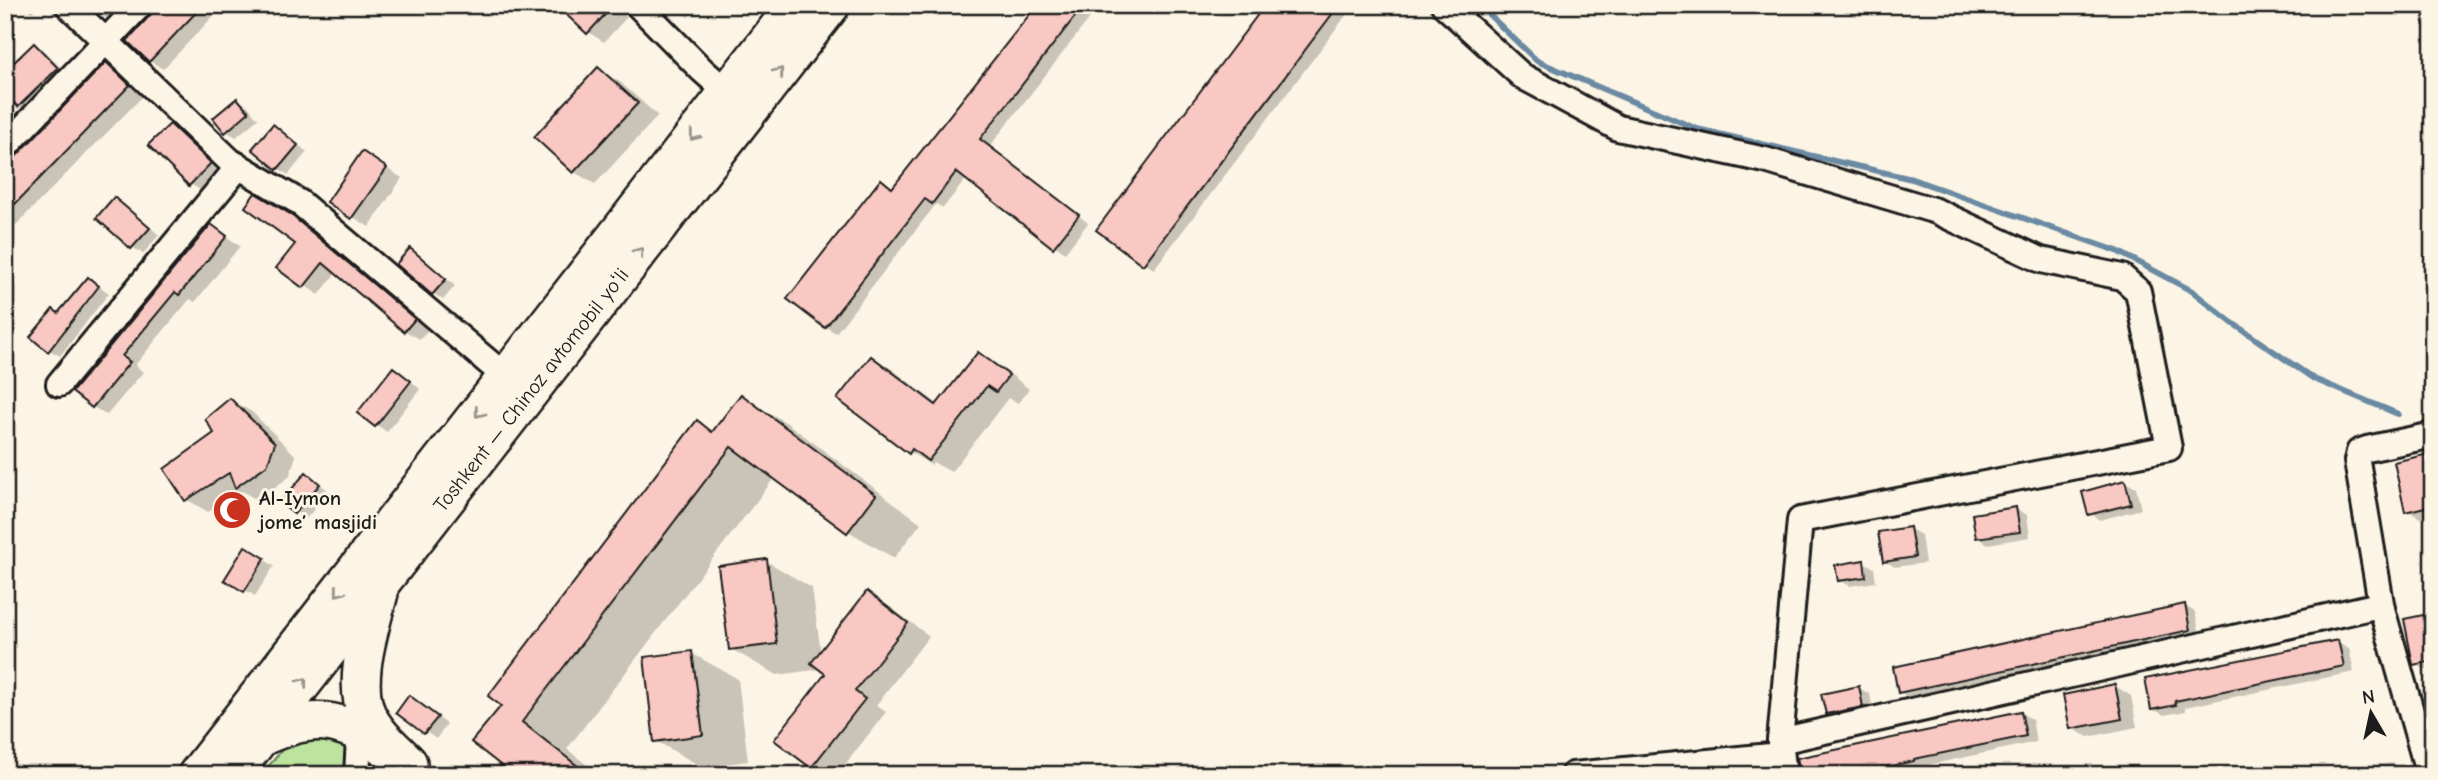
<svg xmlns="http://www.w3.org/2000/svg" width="2438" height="780" viewBox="0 0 2438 780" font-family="'Comic Neue',sans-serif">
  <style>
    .green { fill: #bde49f; stroke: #6c805e; stroke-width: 2 }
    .shadow { fill: #0003 }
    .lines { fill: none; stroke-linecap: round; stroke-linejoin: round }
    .stream { stroke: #6a8aa3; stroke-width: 6 }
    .building { fill: #f9c8c3; stroke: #1c1c1c; stroke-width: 2 }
    .minor-casing { stroke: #1c1c1c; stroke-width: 30 }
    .highway-casing { stroke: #1c1c1c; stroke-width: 42 }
    .minor { stroke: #fcf5e5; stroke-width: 24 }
    .highway { stroke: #fcf5e5; stroke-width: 37 }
    .oneway { stroke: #97938b }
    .labels { text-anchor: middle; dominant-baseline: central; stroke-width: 6; stroke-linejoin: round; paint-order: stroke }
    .street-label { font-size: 21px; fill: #1c1c1c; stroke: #fcf5e5 }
    .poi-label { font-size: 21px; font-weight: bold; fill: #1c1c1c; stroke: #fcf5e5; text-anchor: start }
  </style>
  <rect width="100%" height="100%" fill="#fcf5e5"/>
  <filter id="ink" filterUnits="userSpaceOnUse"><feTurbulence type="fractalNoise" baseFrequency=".0143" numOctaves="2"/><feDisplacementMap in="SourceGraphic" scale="14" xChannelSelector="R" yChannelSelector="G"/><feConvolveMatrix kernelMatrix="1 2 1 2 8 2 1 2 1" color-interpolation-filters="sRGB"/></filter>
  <g filter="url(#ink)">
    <polygon class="green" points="306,736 345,736 348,749 344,775 273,775 266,769 287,744"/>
    <g class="shadow">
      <polygon points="20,5 39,5 32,12"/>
      <polygon points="97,5 138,5 119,25 104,17 95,7"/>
      <polygon points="163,5 218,5 221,8 163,69 150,61"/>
      <polygon points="559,5 614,5 627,17 604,42 588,32"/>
      <polygon points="669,5 699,5 688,17"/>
      <polygon points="1040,5 1100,5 990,146 1088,223 1065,253 967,178 943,208 936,204 836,333 826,327 881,181 894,189"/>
      <polygon points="1267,5 1354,5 1154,269 1144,263"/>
      <polygon points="34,46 45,52 68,75 30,112 19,106 5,92"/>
      <polygon points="106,65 122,74 144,95 5,236 5,169"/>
      <polygon points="599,70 620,82 658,116 595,184 574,172"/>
      <polygon points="237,100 248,106 258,119 236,137 226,131"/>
      <polygon points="170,126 186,135 226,174 207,194 190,184"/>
      <polygon points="274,126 307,152 288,175 278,168"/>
      <polygon points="363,153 402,178 369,227 329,202"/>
      <polygon points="255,195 306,225 429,329 420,339 405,331 336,273 319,295 279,268 298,244"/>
      <polygon points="114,199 125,205 159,235 143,254 132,247"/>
      <polygon points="211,226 240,246 195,302 190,299 135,365 143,372 107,415 93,407 74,392"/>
      <polygon points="410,250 421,256 455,286 443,300 433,293"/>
      <polygon points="88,279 109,293 60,356 49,350 59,315"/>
      <polygon points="978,354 1000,366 1029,389 1018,403 1008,398 951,472 933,462 931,465 910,452 872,358 893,370 939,405"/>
      <polygon points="404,375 420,389 387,432 359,413"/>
      <polygon points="741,396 787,423 921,523 894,558 848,531 775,477 567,749 599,775 516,775 503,705 697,423 714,432"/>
      <polygon points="230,400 252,412 296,456 289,477 257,500 242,491 208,512 186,499"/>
      <polygon points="2433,455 2433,518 2423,520 2407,510"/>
      <polygon points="306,474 329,491 306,519 283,502"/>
      <polygon points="2125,482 2136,488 2141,509 2100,520 2090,513"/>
      <polygon points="2016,509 2027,515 2030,537 1988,544 1978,537"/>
      <polygon points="1910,529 1921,535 1925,563 1895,567 1885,561"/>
      <polygon points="246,548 274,566 255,596 227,579"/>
      <polygon points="766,561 812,588 821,654 868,593 889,606 929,636 876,705 886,712 837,775 826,775 812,767 777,739 828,674 822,669 777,675 731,649"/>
      <polygon points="1864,562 1874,568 1876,582 1850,586 1839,580"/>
      <polygon points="2185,606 2195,612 2200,636 1910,698 1900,692"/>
      <polygon points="2433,615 2433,669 2426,670 2415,664"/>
      <polygon points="2338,642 2349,648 2354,672 2185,707 2186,711 2164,715 2153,709"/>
      <polygon points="691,653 738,679 748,761 702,767 656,741"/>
      <polygon points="2115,686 2131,696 2137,727 2088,737 2071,728"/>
      <polygon points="1859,688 1870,694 1873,712 1838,720 1827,713"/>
      <polygon points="420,704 447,724 436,739 398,712"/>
      <polygon points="2021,713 2032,719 2036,742 1882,775 1803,775"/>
      <polygon points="2392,763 2403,769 2404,775 2331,775 2331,772"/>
    </g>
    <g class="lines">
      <polyline class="stream" points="1479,5 1537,61 1697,129 1912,179 2117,251 2192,291 2231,322 2314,379 2398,414"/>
    </g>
    <g class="building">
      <polygon points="159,5 203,5 149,62 127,41"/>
      <polygon points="556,5 614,5 587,34"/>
      <polygon points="1037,5 1084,5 980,139 1079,215 1053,248 956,172 932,204 925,199 825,328 787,299 881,179 892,188"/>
      <polygon points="1265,5 1339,5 1143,265 1096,230"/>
      <polygon points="34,43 58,68 18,107 5,94 5,71"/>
      <polygon points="106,62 130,85 15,204 13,202 5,210 5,168"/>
      <polygon points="598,67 638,103 573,173 534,137"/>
      <polygon points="237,98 249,112 225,133 213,118"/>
      <polygon points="170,124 211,163 189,186 148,145"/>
      <polygon points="273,124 298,145 277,170 252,149"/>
      <polygon points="362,151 387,168 351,219 327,202"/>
      <polygon points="255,193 290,214 415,319 404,332 323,263 303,288 276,268 295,244 245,207"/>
      <polygon points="114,197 150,228 131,249 96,218"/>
      <polygon points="211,224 227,236 179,295 175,292 122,356 130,362 92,408 72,392"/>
      <polygon points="410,248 446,279 432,295 396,264"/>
      <polygon points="88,277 99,286 48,352 30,337 53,309 58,313"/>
      <polygon points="978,352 1009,375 996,392 987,386 928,461 912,449 909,454 837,399 871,356 936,405"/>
      <polygon points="393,367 411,381 375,427 357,413"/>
      <polygon points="741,394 876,495 847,533 731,447 522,722 589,775 513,775 471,742 501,706 488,696 697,420 712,432"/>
      <polygon points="230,398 275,443 267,465 235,488 229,473 185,501 164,469 214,433 205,419"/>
      <polygon points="2433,453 2433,505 2405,512 2394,462"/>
      <polygon points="306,472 320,484 294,514 280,503"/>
      <polygon points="2125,480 2131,504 2088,515 2082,492"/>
      <polygon points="2016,507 2020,532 1976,538 1972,514"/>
      <polygon points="1910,527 1915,557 1883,562 1878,532"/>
      <polygon points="245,546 265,558 244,592 224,580"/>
      <polygon points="767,559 777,644 729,650 718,566"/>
      <polygon points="1864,560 1866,577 1838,581 1835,565"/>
      <polygon points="867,591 908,623 855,691 865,699 811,768 774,740 825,674 811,663"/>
      <polygon points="2185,604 2190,630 1898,693 1893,667"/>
      <polygon points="2433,613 2433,661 2413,665 2404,619"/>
      <polygon points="2338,640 2344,666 2175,701 2176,705 2151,710 2145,679"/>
      <polygon points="692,651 703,735 654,742 644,657"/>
      <polygon points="2115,684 2122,719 2070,729 2063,695"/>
      <polygon points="1859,686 1863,707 1826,714 1821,694"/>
      <polygon points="409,695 438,717 424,734 396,713"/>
      <polygon points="2021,711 2026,736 1914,759 1914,761 1849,775 1801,775 1797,758"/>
    </g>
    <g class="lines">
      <g class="minor-casing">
        <g id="minor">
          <polyline points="68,5 230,161 299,202 506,377"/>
          <polyline points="638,5 702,70 728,93"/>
          <polyline points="1444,5 1522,76 1618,128 1765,160 1936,211 2041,260 2122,277 2138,291 2169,448 1800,520 1780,741 1784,775"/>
          <polyline points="5,147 140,5"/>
          <polyline points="59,384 239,166"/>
          <polyline points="1780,741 2375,606 2382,609"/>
          <polyline points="357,775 360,720"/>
          <polyline points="1573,775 1781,755"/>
          <polyline points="2429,775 2382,609 2357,461 2359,452 2367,449 2433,435"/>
        </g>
      </g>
      <g class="highway-casing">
        <g id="highway">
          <path d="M379,593C370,628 351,683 368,717C377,735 394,749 408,763"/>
          <path d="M259,738C313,713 338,716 388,749"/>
          <polyline points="197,775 796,5"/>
          <polyline points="231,775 831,5"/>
        </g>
      </g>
      <use href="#minor" class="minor"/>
      <use href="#highway" class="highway"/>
    </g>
    <defs><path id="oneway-chevron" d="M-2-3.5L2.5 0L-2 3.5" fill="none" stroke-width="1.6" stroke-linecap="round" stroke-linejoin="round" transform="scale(1.75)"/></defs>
    <g class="oneway">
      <use href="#oneway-chevron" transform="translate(779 72) rotate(-52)"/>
      <use href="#oneway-chevron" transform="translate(694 136) rotate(128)"/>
      <use href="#oneway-chevron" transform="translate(639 252) rotate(-52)"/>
      <use href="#oneway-chevron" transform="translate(479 413) rotate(128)"/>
      <use href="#oneway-chevron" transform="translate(339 592) rotate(128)"/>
      <use href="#oneway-chevron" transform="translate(303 682) rotate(-52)"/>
    </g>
  </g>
  <defs>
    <g id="mosque-disc" transform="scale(2.0125)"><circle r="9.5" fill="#c8321e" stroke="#fcf5e5"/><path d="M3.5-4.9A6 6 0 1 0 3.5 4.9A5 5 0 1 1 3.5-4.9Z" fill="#fff"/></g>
  </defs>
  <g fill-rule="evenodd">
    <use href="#mosque-disc" x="232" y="510"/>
  </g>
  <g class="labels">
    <g class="street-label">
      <text transform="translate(531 390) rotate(-52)">Toshkent — Chinoz avtomobil yoʻli</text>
    </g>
    <g class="poi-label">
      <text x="259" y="498">Al-Iymon<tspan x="259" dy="24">jome’ masjidi</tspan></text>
    </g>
  </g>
  <rect width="2438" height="780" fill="none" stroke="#fcf5e5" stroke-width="28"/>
  <rect x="14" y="14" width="2410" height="752" fill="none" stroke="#1c1c1c" stroke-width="2.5" filter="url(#ink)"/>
  <g transform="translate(2371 713) rotate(351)" stroke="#fcf5e5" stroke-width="5" paint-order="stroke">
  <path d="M0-5L12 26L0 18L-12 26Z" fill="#1c1c1c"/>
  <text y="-10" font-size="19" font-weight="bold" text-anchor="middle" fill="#1c1c1c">N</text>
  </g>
</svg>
